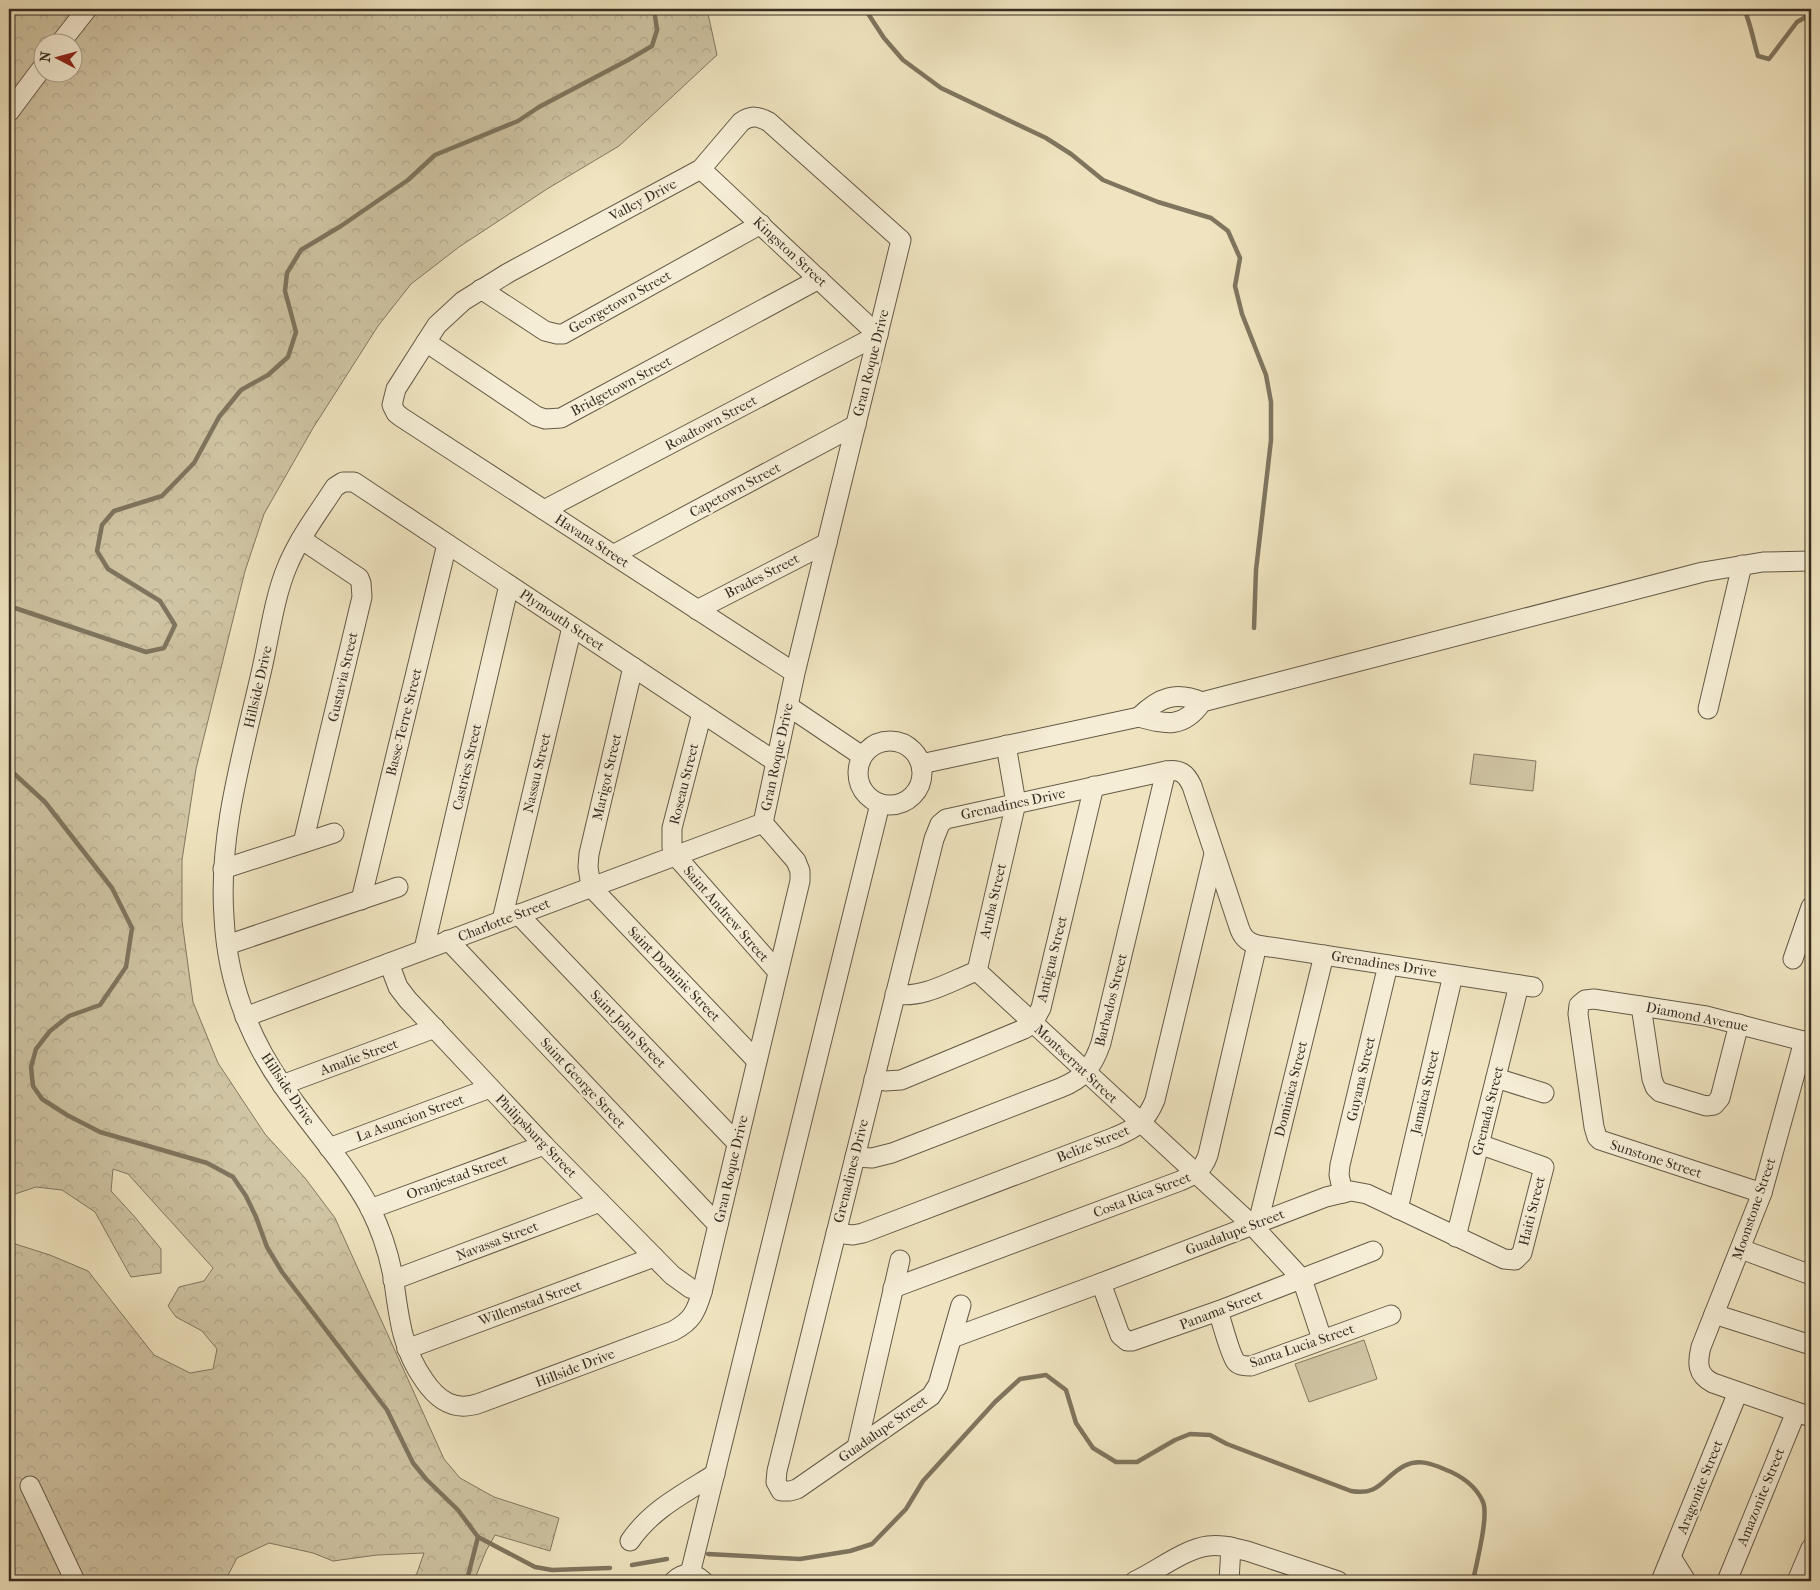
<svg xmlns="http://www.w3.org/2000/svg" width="1820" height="1590" viewBox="0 0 1820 1590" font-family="'IM FELL French Canon',serif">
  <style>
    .grass { fill: #d0c5a4; stroke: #837862 }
    .forest { fill: url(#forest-crowns); stroke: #837862; fill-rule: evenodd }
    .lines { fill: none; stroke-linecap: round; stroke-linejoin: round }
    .stream { stroke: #7f755f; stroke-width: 4.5 }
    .minor-casing { stroke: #645a48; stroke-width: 21 }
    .minor { stroke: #f5edd5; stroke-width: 19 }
    .labels { text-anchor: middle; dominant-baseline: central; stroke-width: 4.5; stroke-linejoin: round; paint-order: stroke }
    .street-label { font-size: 14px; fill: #362c21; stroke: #f5edd5 }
  </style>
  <defs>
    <pattern id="forest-crowns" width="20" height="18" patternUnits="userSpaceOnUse" patternTransform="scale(1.25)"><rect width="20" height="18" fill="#d0c5a4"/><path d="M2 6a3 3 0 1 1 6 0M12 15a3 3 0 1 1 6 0" fill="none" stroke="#b3a98d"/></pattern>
  </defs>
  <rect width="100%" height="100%" fill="#efe4bf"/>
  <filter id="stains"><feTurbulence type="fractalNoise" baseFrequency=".004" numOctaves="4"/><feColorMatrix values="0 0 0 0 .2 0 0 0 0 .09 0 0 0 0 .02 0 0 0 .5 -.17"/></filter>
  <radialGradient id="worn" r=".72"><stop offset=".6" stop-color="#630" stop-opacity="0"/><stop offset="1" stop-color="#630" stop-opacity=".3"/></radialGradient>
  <g class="grass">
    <polygon points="1474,754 1536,761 1533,791 1470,784"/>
    <polygon points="1364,1340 1377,1379 1309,1402 1295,1364"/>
  </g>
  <path class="forest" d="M9,9H707L717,55L619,146L547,189L459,247L411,284L378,326L313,428L264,514L245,571L196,769L182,860V921L193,1002L218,1063L265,1134L305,1178L335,1218L444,1459L460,1478L494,1497L559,1518L550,1551L495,1535L486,1551L474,1581H411L417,1573L424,1553L377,1555L333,1561L313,1553L269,1543L237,1558L225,1581H9V1242L50,1255L88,1271L154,1355L190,1373L213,1369L217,1349L202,1331L176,1317L168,1306L179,1287L204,1281L213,1268L128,1174L113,1169L111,1191L134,1216L161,1249V1273L131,1277L95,1212L62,1190L36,1187L9,1196ZM42,42H72V72H42Z"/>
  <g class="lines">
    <g class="stream">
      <polyline points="865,9 884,38 903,60 941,88 1046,138 1071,154 1103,180 1158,202 1211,218 1228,231 1240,258 1235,286 1242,314 1266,375 1271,402 1271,440 1256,570 1254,628"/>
      <path d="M1744,9C1751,24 1753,40 1758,56L1769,59L1797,22L1811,14"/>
      <polyline points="9,606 146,652 164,648 175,625 160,601 108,569 97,551 102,525 114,511 162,496 194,463 219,417 241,390 268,375 288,357 296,332 285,291 287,273 301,250 341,226 408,180 435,155 518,121 539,107 628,60 652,46 657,30 654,9"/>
      <polyline points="9,769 45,802 112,888 132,928 126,967 100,1005 69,1016 50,1031 36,1049 31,1067 33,1086 42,1099 67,1115 100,1132 207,1163 233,1177 246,1196 256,1217 267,1247 282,1272 387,1410 413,1463 426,1479 458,1510 478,1537 535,1567 552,1570 610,1568"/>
      <path d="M708,1554L800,1559L850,1551L872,1544L906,1509L923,1481L995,1402L1020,1379L1046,1375L1066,1390L1076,1423L1093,1448L1116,1462H1137L1175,1440L1190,1434L1210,1435L1227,1444L1351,1491C1380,1496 1382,1478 1404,1466C1418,1459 1430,1463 1444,1469C1460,1475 1476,1486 1483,1502C1489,1516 1476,1565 1473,1581"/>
      <polyline points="632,1565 667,1559"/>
      <polyline points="464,1581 468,1576 478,1537"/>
    </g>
    <g class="minor-casing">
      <g id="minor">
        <polyline points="61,42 87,9"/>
        <polyline points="9,112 42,68"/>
        <polyline points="481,289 545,331 557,334 563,334 761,224"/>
        <polyline points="426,342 536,416 545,419 561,418 819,279"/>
        <polyline points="544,510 878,335 701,169"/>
        <polyline points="301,539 359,578 361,583 362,597 303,843"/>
        <polyline points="613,555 856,425"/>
        <polyline points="697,610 827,543"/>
        <polyline points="633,667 589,854 588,867 591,887 757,1061"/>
        <polyline points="788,706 862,756"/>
        <polyline points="1708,709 1742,565"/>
        <polyline points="702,713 672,828 672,847 675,855 778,972"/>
        <path d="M1139,717C1159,697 1176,691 1202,702L1703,572L1763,562L1811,561"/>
        <circle cx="890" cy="773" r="32"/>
        <path d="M921,764L1139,717C1167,725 1184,728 1202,702"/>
        <path d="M763,823L796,861L800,871V881L702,1292C696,1312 692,1321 673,1331L480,1403C455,1412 438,1401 424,1380C402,1349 399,1318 394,1282C390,1258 381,1230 370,1208C346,1164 311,1127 283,1086C248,1036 227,978 224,917C218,834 243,753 261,673C269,639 274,598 287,567C299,538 318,513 335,487L343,482H354L776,762"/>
        <path d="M763,823L795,673L901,240L769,122C758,116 751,115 741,122L701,169L508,273L463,301L437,325L426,342L396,389L392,405L396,413L401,417L795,673"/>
        <polyline points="223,869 334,833"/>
        <polyline points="361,900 447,544"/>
        <polyline points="518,914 737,1143"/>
        <polyline points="502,920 572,627"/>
        <polyline points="448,940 718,1225"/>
        <polyline points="227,945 398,887"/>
        <polyline points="424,949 509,585"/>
        <polyline points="1793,959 1811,907"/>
        <polyline points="389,963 398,987 408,1000 544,1145 672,1275 690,1288 702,1292"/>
        <polyline points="977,971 1252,1225 1302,1279 1322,1339"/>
        <polyline points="977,971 1016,803 1006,745"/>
        <path d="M895,994C923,999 951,981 977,971"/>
        <polyline points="1641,1006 1652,1079 1655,1087 1660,1092 1706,1106 1714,1105 1720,1098 1739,1024"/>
        <polyline points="245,1017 763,823"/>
        <path d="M1804,1041L1762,1193L1701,1347C1697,1363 1697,1375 1713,1383L1811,1417"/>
        <polyline points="1496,1078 1544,1093"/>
        <polyline points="874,1079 885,1081 901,1080 1024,1029 1033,1023 1041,1008 1094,786"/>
        <polyline points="282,1085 435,1028"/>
        <polyline points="329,1148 490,1088"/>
        <path d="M855,1157L872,1158L892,1153L1060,1088C1083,1079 1093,1067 1101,1043L1166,771"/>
        <polyline points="1343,1193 1339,1175 1340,1165 1388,965"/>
        <polyline points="1762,1193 1600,1140 1597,1137 1594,1127 1578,1014 1579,1005 1585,1000 1594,999 1706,1016 1811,1043"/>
        <polyline points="370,1209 544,1145"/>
        <polyline points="1398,1209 1453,975"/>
        <polyline points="1258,1223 1324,955"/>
        <path d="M836,1233L853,1235L863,1233L1115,1137C1136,1128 1146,1122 1155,1100L1214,854"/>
        <polyline points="1456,1237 1519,985"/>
        <polyline points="1741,1249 1811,1275"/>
        <polyline points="393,1280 600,1202"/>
        <polyline points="1101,1283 1120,1335 1127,1341 1132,1341 1218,1311 1373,1251"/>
        <path d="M893,1288L1180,1181C1194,1175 1203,1170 1208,1155L1257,945"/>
        <path d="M961,1305L938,1385L931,1396L797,1489L790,1491H781L776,1482L777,1471L934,839L940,824L946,819L1166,771C1180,769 1186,773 1192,786L1239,927C1242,937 1247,942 1257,945L1533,987"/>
        <path d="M1218,1311C1222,1322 1230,1355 1236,1362C1240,1366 1246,1366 1251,1366L1391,1315"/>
        <polyline points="1714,1314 1811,1345"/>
        <polyline points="952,1338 1101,1283 1326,1197 1351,1191 1367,1194 1504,1259 1515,1260 1522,1253 1544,1167 1479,1144"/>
        <polyline points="407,1349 654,1257"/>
        <polyline points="857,1447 900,1260"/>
        <polyline points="30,1486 75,1581"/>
        <path d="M630,1541C651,1510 683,1494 715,1474"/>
        <polyline points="1671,1557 1686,1581"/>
        <polyline points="690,1574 880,804"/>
        <path d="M674,1581C683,1572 694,1572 703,1581"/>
        <path d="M1135,1581C1157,1571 1184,1549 1208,1546C1221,1544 1234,1548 1247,1551L1338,1581"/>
        <polyline points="1229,1581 1231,1547"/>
        <polyline points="1661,1581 1738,1392"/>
        <polyline points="1727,1581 1796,1412"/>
        <polyline points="1797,1581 1811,1548"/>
      </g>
    </g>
    <use href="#minor" class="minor"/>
  </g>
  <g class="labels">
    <g class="street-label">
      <text transform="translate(643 200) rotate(-28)">Valley Drive</text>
      <text transform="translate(790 252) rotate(43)">Kingston Street</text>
      <text transform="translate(620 302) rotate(-29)">Georgetown Street</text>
      <text transform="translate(871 363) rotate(-76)">Gran Roque Drive</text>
      <text transform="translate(621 386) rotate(-28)">Bridgetown Street</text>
      <text transform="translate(711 423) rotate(-28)">Roadtown Street</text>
      <text transform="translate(735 490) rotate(-28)">Capetown Street</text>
      <text transform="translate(592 541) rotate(33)">Havana Street</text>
      <text transform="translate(762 576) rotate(-27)">Brades Street</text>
      <text transform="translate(562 620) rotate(34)">Plymouth Street</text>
      <text transform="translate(343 677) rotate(-77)">Gustavia Street</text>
      <text transform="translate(258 687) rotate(-77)">Hillside Drive</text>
      <text transform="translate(404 722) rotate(-76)">Basse-Terre Street</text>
      <text transform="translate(777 757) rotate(-78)">Gran Roque Drive</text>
      <text transform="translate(467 767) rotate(-77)">Castries Street</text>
      <text transform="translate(537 773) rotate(-77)">Nassau Street</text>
      <text transform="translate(607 777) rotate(-77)">Marigot Street</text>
      <text transform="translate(684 784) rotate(-76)">Roseau Street</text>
      <text transform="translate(1013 804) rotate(-12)">Grenadines Drive</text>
      <text transform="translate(993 901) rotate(-77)">Aruba Street</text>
      <text transform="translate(726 914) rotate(49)">Saint Andrew Street</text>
      <text transform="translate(504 920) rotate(-21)">Charlotte Street</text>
      <text transform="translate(1052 959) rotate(-76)">Antigua Street</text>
      <text transform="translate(1384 964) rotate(9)">Grenadines Drive</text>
      <text transform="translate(674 974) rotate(46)">Saint Dominic Street</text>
      <text transform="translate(1111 1000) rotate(-76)">Barbados Street</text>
      <text transform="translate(1697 1017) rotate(11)">Diamond Avenue</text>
      <text transform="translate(628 1029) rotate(46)">Saint John Street</text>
      <text transform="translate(359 1057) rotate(-20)">Amalie Street</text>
      <text transform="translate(1076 1064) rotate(43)">Montserrat Street</text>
      <text transform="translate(1361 1079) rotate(-77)">Guyana Street</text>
      <text transform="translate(583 1083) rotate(47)">Saint George Street</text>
      <text transform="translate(288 1089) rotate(56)">Hillside Drive</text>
      <text transform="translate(1291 1089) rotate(-76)">Dominica Street</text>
      <text transform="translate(1425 1092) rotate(-77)">Jamaica Street</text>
      <text transform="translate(1488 1111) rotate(-76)">Grenada Street</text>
      <text transform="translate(410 1118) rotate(-20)">La Asuncion Street</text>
      <text transform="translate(536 1136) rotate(46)">Philipsburg Street</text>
      <text transform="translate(1093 1144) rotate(-22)">Belize Street</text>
      <text transform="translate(1656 1159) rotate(18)">Sunstone Street</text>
      <text transform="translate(731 1169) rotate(-77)">Gran Roque Drive</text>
      <text transform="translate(851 1171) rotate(-76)">Grenadines Drive</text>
      <text transform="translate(457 1177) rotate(-20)">Oranjestad Street</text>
      <text transform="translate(1142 1195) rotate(-21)">Costa Rica Street</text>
      <text transform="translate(1754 1209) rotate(-71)">Moonstone Street</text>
      <text transform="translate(1532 1211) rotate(-76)">Haiti Street</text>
      <text transform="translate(1235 1232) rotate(-21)">Guadalupe Street</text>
      <text transform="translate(497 1241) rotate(-21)">Navassa Street</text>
      <text transform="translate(530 1303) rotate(-20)">Willemstad Street</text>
      <text transform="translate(1221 1310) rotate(-21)">Panama Street</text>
      <text transform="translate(1302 1346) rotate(-19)">Santa Lucia Street</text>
      <text transform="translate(575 1368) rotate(-21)">Hillside Drive</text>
      <text transform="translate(883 1429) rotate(-35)">Guadalupe Street</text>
      <text transform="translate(1700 1487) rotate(-68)">Aragonite Street</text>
      <text transform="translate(1761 1497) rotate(-68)">Amazonite Street</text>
    </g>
  </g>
  <rect width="1820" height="1590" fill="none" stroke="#efe4bf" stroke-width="30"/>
  <rect x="10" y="10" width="1800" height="1570" fill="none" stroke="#362c21" stroke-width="2.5"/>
  <rect x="15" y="15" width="1790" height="1560" fill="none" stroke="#362c21"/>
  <g transform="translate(58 58) rotate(276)"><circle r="24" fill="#f5edd5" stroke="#a9a08d"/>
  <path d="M0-4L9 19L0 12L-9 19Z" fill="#8f2418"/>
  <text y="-8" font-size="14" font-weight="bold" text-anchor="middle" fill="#362c21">N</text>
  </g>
  <rect width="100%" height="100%" filter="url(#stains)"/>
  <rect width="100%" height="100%" fill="url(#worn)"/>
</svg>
